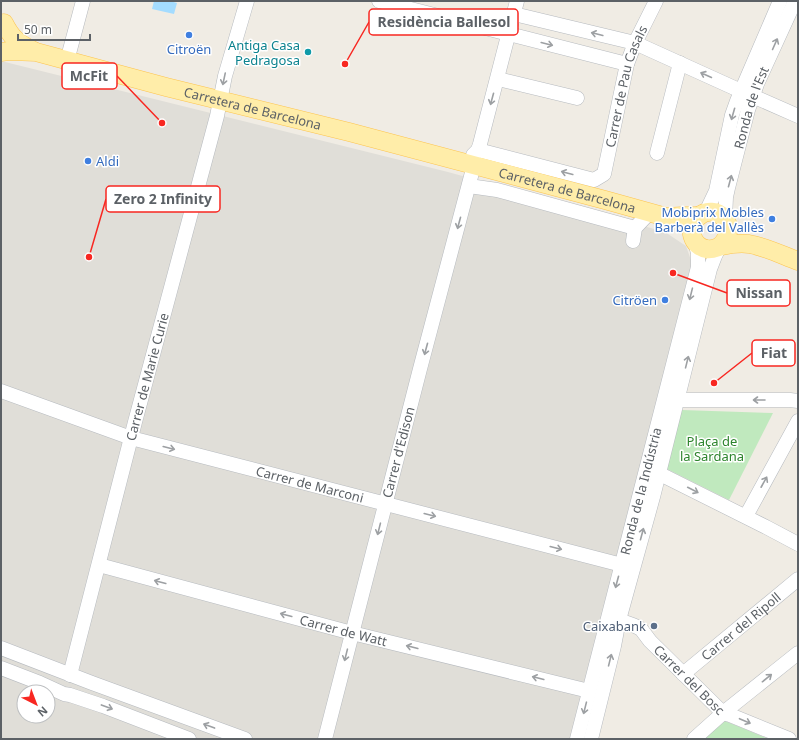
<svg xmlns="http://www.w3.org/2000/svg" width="799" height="740" viewBox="0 0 799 740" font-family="'Noto Sans',sans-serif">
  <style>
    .industrial { fill: #e0ded8; fill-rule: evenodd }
    .green { fill: #c0e9be }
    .water { fill: #a4dcff }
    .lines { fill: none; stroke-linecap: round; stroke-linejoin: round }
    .minor-casing { stroke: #b6babf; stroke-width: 15 }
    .major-casing { stroke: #fdc44f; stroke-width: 19 }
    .minor { stroke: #fff; stroke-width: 14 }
    .major { stroke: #ffeda9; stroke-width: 18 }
    .oneway { stroke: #9da0a3 }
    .shop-dot { fill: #3f7fe0; stroke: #fff; stroke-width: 1.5 }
    .culture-dot { fill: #0f9aa8; stroke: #fff; stroke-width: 1.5 }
    .service-dot { fill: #5c6f8a; stroke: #fff; stroke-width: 1.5 }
    .labels { text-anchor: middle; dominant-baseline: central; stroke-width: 3; stroke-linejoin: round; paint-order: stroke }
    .culture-label { font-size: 13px; fill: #0d838f; stroke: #fff; text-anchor: end }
    .shop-label { font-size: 13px; fill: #366cbe; stroke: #fff; text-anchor: end }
    .street-label { font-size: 13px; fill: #5c6166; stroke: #fff }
    .park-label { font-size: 13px; fill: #2d842d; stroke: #fff }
    .service-label { font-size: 13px; fill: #4e5e75; stroke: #fff; text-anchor: end }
    .leader { fill: none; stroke: #f82721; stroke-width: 1.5 }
    .callout-dot { fill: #f82721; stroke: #fff; stroke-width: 1.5 }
    .callout { fill: #fff; stroke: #f82721; stroke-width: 1.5 }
    .callout-label { font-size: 14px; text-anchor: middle; font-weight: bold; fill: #5c6166 }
  </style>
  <rect width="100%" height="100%" fill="#f0ece4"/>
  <path class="industrial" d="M1,61L448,172L665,232L686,246L693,266L581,739H1ZM24,692H48V716H24Z"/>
  <g class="green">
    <polygon points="682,410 773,413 729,500 667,469"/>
    <polygon points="725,721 769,739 704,739"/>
  </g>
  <polygon class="water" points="154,1 170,1 177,3 174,14 152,9"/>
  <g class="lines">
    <g class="minor-casing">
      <g id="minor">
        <polyline points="379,1 627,64"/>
        <polyline points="514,14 635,43 741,91 798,116"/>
        <polyline points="67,61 83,1"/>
        <polyline points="498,79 577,98"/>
        <path id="s1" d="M478,150L594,180L604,174L627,64L635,43L656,1"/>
        <polyline points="657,153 680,63"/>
        <polyline points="473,155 478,150 480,144 517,1"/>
        <polyline points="469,186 497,190 635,228"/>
        <polyline points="706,212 716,191 732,115 737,101 780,1"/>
        <path id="s2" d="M725,219L726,197L728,188L748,110L757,84L795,1"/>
        <polyline points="633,241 635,228 650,212"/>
        <path id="s3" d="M1,391L131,438L622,565"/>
        <polyline points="677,400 790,400 798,401"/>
        <polyline points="658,473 766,527 798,544"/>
        <polyline points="746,516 798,421"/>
        <path id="s4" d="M99,565L352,633L589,691"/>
        <path id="s5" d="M619,620L633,625L641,629L650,641L723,713L730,715L789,739"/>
        <polyline points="1,648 92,683 245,739"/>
        <polyline points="1,668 40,683 64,694 70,695 103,706 189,739"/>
        <path id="s6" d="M683,674L798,579"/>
        <path id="s7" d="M70,675L135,422L217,116L225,76L247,1"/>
        <path id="s8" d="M325,739C373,547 423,356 474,165"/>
        <path id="s9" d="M577,739L698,267V253L695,242"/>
        <polyline points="591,739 614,646 619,620 653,497 710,269 715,256 720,246"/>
        <polyline points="694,739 723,713 798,653"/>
      </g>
    </g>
    <g class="major-casing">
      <g id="major">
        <path d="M4,23C12,39 18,43 34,51"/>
        <path id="s10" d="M1,52L9,51L36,52L166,87L349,132L605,200L666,217L682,216H698"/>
        <path d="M720,246C742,225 715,201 698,217C686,227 692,247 707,249C713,250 717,247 722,246C731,244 740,243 749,244C766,247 782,255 798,261"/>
      </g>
    </g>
    <use href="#minor" class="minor"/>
    <use href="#major" class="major"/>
  </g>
  <defs><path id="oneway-shaft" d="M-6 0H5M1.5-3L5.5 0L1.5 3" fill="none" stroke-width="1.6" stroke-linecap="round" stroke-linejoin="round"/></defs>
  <g class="oneway">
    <use href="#oneway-shaft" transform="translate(597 34) rotate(-166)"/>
    <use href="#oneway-shaft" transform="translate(547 44) rotate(14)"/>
    <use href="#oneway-shaft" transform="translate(775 44) rotate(-66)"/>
    <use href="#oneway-shaft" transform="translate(706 75) rotate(-156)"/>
    <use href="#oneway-shaft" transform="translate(224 79) rotate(102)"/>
    <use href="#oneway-shaft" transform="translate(492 99) rotate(105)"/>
    <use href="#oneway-shaft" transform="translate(733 114) rotate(106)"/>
    <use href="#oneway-shaft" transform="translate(567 173) rotate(-165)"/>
    <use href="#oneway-shaft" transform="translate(730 181) rotate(-75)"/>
    <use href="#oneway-shaft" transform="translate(459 223) rotate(105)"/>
    <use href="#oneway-shaft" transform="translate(691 294) rotate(104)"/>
    <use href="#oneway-shaft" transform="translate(426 349) rotate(105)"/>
    <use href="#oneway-shaft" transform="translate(687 362) rotate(-76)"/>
    <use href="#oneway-shaft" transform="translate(759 400) rotate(-180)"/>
    <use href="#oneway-shaft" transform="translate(169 448) rotate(14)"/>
    <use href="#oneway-shaft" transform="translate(764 482) rotate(-61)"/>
    <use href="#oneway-shaft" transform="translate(693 490) rotate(27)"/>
    <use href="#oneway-shaft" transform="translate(430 515) rotate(14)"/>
    <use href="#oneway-shaft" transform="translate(379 529) rotate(104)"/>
    <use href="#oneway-shaft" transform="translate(642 534) rotate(-75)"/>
    <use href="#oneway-shaft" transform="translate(556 548) rotate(14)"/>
    <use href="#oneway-shaft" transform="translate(160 582) rotate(-165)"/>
    <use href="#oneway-shaft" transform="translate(617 582) rotate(105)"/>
    <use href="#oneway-shaft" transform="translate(286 615) rotate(-165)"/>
    <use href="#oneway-shaft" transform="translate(412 647) rotate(-166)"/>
    <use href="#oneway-shaft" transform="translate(346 655) rotate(104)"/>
    <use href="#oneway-shaft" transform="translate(610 660) rotate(-76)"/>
    <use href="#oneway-shaft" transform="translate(538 678) rotate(-166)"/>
    <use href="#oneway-shaft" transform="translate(767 678) rotate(-39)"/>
    <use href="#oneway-shaft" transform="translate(107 707) rotate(20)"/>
    <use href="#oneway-shaft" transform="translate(585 708) rotate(104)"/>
    <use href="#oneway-shaft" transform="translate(745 721) rotate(23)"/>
    <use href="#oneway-shaft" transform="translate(209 726) rotate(-160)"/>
  </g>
  <g class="shop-dot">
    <circle cx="189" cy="35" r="4"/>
    <circle cx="88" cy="161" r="4"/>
    <circle cx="772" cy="219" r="4"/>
    <circle cx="665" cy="300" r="4"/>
  </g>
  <circle class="culture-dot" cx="308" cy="52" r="4"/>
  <circle class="service-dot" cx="654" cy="626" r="4"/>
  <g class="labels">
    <g class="culture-label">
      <text x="300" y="45">Antiga Casa<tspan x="300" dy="15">Pedragosa</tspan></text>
    </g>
    <g class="shop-label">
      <text x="189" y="49" text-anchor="middle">Citroën</text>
      <text x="96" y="161" text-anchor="start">Aldi</text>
      <text x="764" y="212">Mobiprix Mobles<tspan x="764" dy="15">Barberà del Vallès</tspan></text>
      <text x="657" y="300">Citröen</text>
    </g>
    <g class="street-label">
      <text stroke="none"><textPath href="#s1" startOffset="222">Carrer de Pau Casals</textPath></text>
      <text stroke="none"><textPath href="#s10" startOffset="259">Carretera de Barcelona</textPath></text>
      <text stroke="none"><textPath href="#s2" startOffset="115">Ronda de l'Est</textPath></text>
      <text stroke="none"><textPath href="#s10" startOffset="584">Carretera de Barcelona</textPath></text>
      <text stroke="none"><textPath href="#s7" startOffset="308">Carrer de Marie Curie</textPath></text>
      <text stroke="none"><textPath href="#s8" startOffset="296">Carrer d'Edison</textPath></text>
      <text stroke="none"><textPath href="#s3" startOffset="323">Carrer de Marconi</textPath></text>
      <text stroke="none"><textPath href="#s9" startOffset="256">Ronda de la Indústria</textPath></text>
      <text stroke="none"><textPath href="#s6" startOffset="75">Carrer del Ripoll</textPath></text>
      <text stroke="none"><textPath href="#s4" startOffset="253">Carrer de Watt</textPath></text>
      <text stroke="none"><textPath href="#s5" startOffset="94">Carrer del Bosc</textPath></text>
    </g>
    <g class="park-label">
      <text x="712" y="441">Plaça de<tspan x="712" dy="15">la Sardana</tspan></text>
    </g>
    <g class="service-label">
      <text x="646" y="626">Caixabank</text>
    </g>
  </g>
  <path class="leader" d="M345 64L369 22M162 123L117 76M89 257L106 199M673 273L727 293M714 383L752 353"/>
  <g class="callout-dot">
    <circle cx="345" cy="64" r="4"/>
    <circle cx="162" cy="123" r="4"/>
    <circle cx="89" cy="257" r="4"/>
    <circle cx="673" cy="273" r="4"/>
    <circle cx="714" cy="383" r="4"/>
  </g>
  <g class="callout">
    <rect x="369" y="9" width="149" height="26" rx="4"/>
    <rect x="62" y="63" width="55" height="26" rx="4"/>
    <rect x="106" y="186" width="114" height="26" rx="4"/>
    <rect x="727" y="280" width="63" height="26" rx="4"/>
    <rect x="752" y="340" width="43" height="26" rx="4"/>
  </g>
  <g class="callout-label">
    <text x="444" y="27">Residència Ballesol</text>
    <text x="89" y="81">McFit</text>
    <text x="163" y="204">Zero 2 Infinity</text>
    <text x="759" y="298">Nissan</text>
    <text x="774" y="358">Fiat</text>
  </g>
  <rect width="799" height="740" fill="none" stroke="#5c6166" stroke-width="4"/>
  <g transform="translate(36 704) rotate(138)"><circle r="19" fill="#ffffff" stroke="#bec0c2"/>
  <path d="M0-3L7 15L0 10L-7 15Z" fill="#f82721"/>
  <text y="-6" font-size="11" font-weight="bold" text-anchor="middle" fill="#5c6166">N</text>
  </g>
  <path d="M18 34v6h72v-6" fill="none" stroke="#5c6166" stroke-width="2"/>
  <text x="24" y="34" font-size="12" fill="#5c6166" stroke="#ffffff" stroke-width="3" paint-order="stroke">50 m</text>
</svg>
